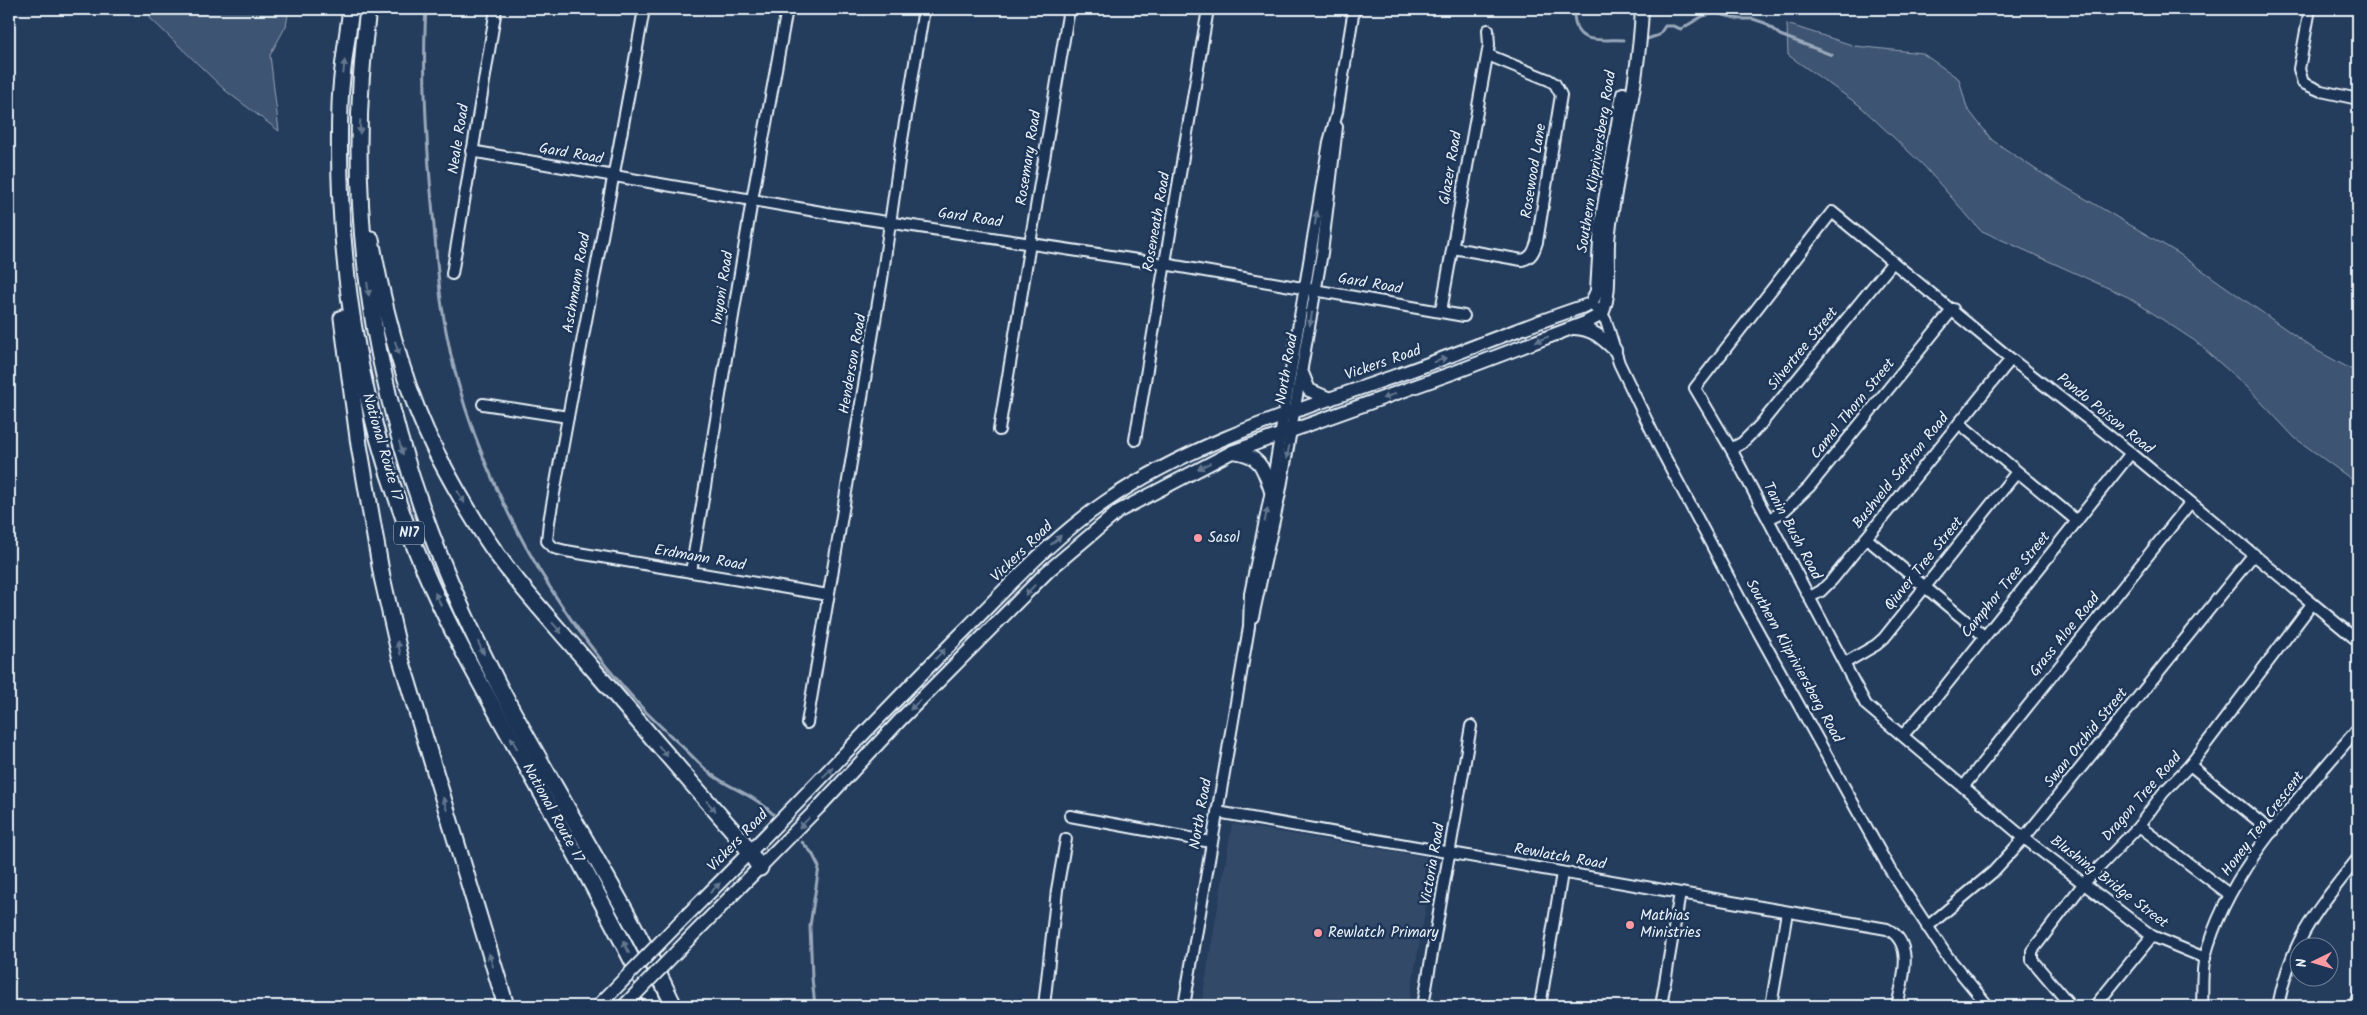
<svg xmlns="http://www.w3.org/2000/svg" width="2367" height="1015" viewBox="0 0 2367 1015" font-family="Kalam,sans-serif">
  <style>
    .built { fill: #334a68 }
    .green { fill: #3e5472; stroke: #93a2b5 }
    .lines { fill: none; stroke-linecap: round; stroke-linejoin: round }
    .stream { stroke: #99a8ba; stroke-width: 3 }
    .minor-casing { stroke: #e8f1f8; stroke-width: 14 }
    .major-casing { stroke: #e8f1f8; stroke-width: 16 }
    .highway-casing { stroke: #e8f1f8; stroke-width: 19 }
    .minor { stroke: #1d3557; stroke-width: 10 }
    .major { stroke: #1d3557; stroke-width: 12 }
    .highway { stroke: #1d3557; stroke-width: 15 }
    .major-bridge-casing { stroke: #e8f1f8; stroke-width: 16; stroke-linecap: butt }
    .major-bridge { stroke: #1d3557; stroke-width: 12 }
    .oneway { fill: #64778f }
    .poi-dot { fill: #ff9aa2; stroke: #1d3557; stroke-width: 2 }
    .labels { text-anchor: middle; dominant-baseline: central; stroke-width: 5; stroke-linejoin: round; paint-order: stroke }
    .shield { fill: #1d3557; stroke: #abb9c8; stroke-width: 1 }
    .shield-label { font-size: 14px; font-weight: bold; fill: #e8f1f8 }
    .street-label { font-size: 15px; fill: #e8f1f8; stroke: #1d3557 }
    .poi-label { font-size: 15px; fill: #e8f1f8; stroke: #1d3557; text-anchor: start }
  </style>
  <rect width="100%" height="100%" fill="#253d5d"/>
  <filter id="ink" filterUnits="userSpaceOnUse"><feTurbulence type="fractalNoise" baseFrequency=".02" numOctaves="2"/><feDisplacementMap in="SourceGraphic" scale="10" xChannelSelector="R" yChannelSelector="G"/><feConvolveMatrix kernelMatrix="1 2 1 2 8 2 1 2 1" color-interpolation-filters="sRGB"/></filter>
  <g filter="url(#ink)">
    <polygon class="built" points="1232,824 1426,857 1433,868 1408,1006 1319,1006 1320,1004 1287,998 1286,1006 1201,1006"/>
    <g class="green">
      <polygon points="152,9 289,9 286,26 270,55 279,131 226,91 150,18"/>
      <polygon points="1787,24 1855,46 1922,53 1959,79 1967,108 1992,140 2038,171 2178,253 2314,349 2358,373 2358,484 2295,438 2246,386 2195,341 2128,297 1980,230 1924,166 1859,105 1788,55"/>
    </g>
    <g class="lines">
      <g class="stream">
        <path d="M426,9C422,74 426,138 432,203C435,236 437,268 441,300C461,450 542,600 644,710C658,724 673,738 688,752C695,759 703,768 711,774C731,789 755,795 773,814"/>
        <path d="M1573,9C1574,15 1575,28 1579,32C1586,43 1611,39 1623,40"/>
        <polyline points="1647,39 1659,35 1665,26 1673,26 1681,29 1703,16 1715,13 1740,19 1753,19 1765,23 1780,35 1832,55"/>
        <polyline points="802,842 812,853 819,867 810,926 812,978 815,1006"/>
      </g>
      <g class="minor-casing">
        <g id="minor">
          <path d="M644,9C614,180 579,351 549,522L547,541L554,548L566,551L828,595"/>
          <polyline points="2310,9 2299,69 2303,83 2321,91 2358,99"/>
          <polyline points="471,151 827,213 1164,264 1464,316"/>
          <path d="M1453,248L1522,260C1532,258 1534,251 1537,242L1561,95L1555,84L1549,80L1488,55"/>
          <polyline points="452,274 496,9"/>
          <polyline points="1591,304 1602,314 1606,321 1619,363 1660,448 1745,608 1889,868 1947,956 1988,1006"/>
          <polyline points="1441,311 1489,45 1488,30"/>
          <polyline points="483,404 568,417"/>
          <polyline points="1959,423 2077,521"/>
          <polyline points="999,430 1069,9"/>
          <polyline points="1135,440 1208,9"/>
          <polyline points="1731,449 1742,443 1760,425 1893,262"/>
          <polyline points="1768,519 1783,512 1809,487 1953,309"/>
          <polyline points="1866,538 1984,636"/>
          <polyline points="691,572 752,200 787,9"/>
          <polyline points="1810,597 1821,591 1832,580 2011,359"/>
          <polyline points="1253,617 1280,493 1322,253 1337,127"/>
          <polyline points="1845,663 1876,645 1884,638 2017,472"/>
          <polyline points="807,723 882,279 902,140 924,9"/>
          <polyline points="1903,735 1935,699 2131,453"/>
          <polyline points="2190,765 2272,832"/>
          <polyline points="1964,786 2190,503"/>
          <path d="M1217,812L1887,929C1916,943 1902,982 1897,1006"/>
          <polyline points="1070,816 1211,842"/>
          <polyline points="2139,826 2229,894"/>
          <polyline points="1927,927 1993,872 2024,838 2254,554"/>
          <polyline points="2205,958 2152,936 2024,838 1866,705 1731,449 1695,388 1832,212 2011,359 2131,453 2358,641"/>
          <polyline points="1044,1006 1057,890 1066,839"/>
          <polyline points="1184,1006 1249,627 1250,594 1271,491 1329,142 1337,113 1354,9"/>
          <polyline points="1423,1006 1471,726"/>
          <polyline points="1540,1006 1562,873"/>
          <polyline points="1661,1006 1680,893"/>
          <polyline points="1771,1006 1787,912"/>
          <polyline points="2071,1006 2032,960 2032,951 2084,883 2139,826 2163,793 2190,765 2312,604"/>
          <polyline points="2095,1006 2152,936"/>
          <path d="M2202,1006C2203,991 2201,972 2205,957C2228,868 2301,797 2358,728"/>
          <path d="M2278,1006C2291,939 2317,910 2358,858"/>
          <polyline points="2354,1006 2358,996"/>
        </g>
      </g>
      <g class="major-casing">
        <g id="major">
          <path d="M1574,328C1593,329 1601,337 1615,350"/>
          <polyline points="1302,373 1309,390 1330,399"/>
          <path d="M1233,452C1261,455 1263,468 1271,491"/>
          <path d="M680,922C777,827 868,727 964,631C1009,586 1052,538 1105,502C1192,442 1297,411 1395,376C1461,353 1525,325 1591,304L1597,291L1601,224L1623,94"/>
          <path d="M690,938L818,808L902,718L1048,571L1119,511L1232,452L1458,371L1585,323L1602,314C1613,288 1605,258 1609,231C1619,157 1639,83 1642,9"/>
        </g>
      </g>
      <g class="highway-casing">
        <g id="highway">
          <path d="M351,9C347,40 341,73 340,105C335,273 362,431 431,585C455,639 484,690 513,742C562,829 611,916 655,1006"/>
          <path d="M368,9C337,250 387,467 497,682C554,791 622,895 674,1006"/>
          <path d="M371,239C384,311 403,386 436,452C457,492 480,533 507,568C534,603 564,635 593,669C642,726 692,784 742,841L760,868"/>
          <polyline points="342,318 359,445 382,577 400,656 506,1006"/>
        </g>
      </g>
      <use href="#minor" class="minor"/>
      <use href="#major" class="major"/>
      <use href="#highway" class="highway"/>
      <g class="major-bridge-casing">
        <g id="major-bridge">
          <polyline points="599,1005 680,922"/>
          <polyline points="624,1006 690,938"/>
        </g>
      </g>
      <use href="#major-bridge" class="major-bridge"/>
    </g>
    <defs><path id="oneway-solid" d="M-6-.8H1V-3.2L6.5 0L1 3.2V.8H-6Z" transform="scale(1.25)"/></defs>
    <g class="oneway">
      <use href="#oneway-solid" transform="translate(344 67) rotate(-84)"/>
      <use href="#oneway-solid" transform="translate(360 127) rotate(92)"/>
      <use href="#oneway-solid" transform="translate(1316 218) rotate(-81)"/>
      <use href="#oneway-solid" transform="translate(368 289) rotate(83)"/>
      <use href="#oneway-solid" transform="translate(1311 319) rotate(99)"/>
      <use href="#oneway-solid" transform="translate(1542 339) rotate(159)"/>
      <use href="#oneway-solid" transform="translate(397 348) rotate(74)"/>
      <use href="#oneway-solid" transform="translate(1440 360) rotate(-20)"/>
      <use href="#oneway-solid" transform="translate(1389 396) rotate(160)"/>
      <use href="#oneway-solid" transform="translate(401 448) rotate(74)"/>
      <use href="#oneway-solid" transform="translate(1288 452) rotate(101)"/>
      <use href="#oneway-solid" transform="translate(1204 466) rotate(153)"/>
      <use href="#oneway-solid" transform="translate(461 497) rotate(59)"/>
      <use href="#oneway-solid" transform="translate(1266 515) rotate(-79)"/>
      <use href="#oneway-solid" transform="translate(1056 540) rotate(-42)"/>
      <use href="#oneway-solid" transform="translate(1030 590) rotate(134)"/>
      <use href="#oneway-solid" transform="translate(438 599) rotate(-116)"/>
      <use href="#oneway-solid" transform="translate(557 628) rotate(49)"/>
      <use href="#oneway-solid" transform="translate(399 648) rotate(-103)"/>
      <use href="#oneway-solid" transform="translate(481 648) rotate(64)"/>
      <use href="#oneway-solid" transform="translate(940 654) rotate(-45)"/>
      <use href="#oneway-solid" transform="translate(915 705) rotate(135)"/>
      <use href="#oneway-solid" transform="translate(514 743) rotate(-119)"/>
      <use href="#oneway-solid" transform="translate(663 751) rotate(50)"/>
      <use href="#oneway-solid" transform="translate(828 772) rotate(-45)"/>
      <use href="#oneway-solid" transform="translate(445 804) rotate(-107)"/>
      <use href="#oneway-solid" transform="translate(711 806) rotate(48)"/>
      <use href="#oneway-solid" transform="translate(804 823) rotate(134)"/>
      <use href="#oneway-solid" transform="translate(715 888) rotate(-44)"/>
      <use href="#oneway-solid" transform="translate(626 947) rotate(-117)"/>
      <use href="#oneway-solid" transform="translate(491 960) rotate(-107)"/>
    </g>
  </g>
  <g class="poi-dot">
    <circle cx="1198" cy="538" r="5"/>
    <circle cx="1630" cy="925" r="5"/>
    <circle cx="1318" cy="933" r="5"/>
  </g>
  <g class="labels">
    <rect class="shield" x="394" y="521.5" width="30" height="23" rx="4"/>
    <g class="shield-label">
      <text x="409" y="533">N17</text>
    </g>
    <g class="street-label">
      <text transform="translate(459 139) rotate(-81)">Neale Road</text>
      <text transform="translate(571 154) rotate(10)">Gard Road</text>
      <text transform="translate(1029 158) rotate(-81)">Rosemary Road</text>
      <text transform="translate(1597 162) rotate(-81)">Southern Klipriviersberg Road</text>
      <text transform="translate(1451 168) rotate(-80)">Glazer Road</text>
      <text transform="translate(1534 171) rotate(-81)">Rosewood Lane</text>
      <text transform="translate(970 218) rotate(9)">Gard Road</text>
      <text transform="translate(1157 222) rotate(-80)">Roseneath Road</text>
      <text transform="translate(577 283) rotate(-80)">Aschmann Road</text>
      <text transform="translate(1370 284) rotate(10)">Gard Road</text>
      <text transform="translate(723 288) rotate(-81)">Inyoni Road</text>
      <text transform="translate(1803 349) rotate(-51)">Silvertree Street</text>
      <text transform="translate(1383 363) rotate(-19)">Vickers Road</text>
      <text transform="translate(853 364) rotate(-80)">Henderson Road</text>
      <text transform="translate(1287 369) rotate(-80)">North Road</text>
      <text transform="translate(1853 409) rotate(-51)">Camel Thorn Street</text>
      <text transform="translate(2105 414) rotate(39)">Pondo Poison Road</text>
      <text transform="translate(382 447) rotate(74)">National Route 17</text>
      <text transform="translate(1901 471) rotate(-51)">Bushveld Saffron Road</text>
      <text transform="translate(1792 531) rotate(62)">Tanin Bush Road</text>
      <text transform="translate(1022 552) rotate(-44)">Vickers Road</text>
      <text transform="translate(700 558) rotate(10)">Erdmann Road</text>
      <text transform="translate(1924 564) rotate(-51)">Qiuver Tree Street</text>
      <text transform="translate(2006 585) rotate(-51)">Camphor Tree Street</text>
      <text transform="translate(2065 635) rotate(-51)">Grass Aloe Road</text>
      <text transform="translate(1794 661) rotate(61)">Southern Klipriviersberg Road</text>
      <text transform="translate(2086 738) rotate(-51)">Swan Orchid Street</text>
      <text transform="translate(2142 797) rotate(-49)">Dragon Tree Road</text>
      <text transform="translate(553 813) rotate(61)">National Route 17</text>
      <text transform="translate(1201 814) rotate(-80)">North Road</text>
      <text transform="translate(2263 824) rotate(-53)">Honey Tea Crescent</text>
      <text transform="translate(738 841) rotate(-46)">Vickers Road</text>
      <text transform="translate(1560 857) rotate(10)">Rewlatch Road</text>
      <text transform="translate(1433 864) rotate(-80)">Victoria Road</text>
      <text transform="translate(2109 882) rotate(37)">Blushing Bridge Street</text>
    </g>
    <g class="poi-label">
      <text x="1208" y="538">Sasol</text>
      <text x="1640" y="916">Mathias<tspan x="1640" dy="17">Ministries</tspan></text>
      <text x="1328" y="933">Rewlatch Primary</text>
    </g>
  </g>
  <rect width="2367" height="1015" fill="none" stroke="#1d3557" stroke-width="30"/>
  <rect x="15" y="15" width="2337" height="985" fill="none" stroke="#e8f1f8" stroke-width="2" filter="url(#ink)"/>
  <g transform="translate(2314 962) rotate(265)"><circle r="24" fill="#1d3557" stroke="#6e8097"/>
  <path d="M0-4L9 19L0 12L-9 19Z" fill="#ff9aa2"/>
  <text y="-8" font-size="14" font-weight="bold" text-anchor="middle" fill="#e8f1f8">N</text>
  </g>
</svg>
